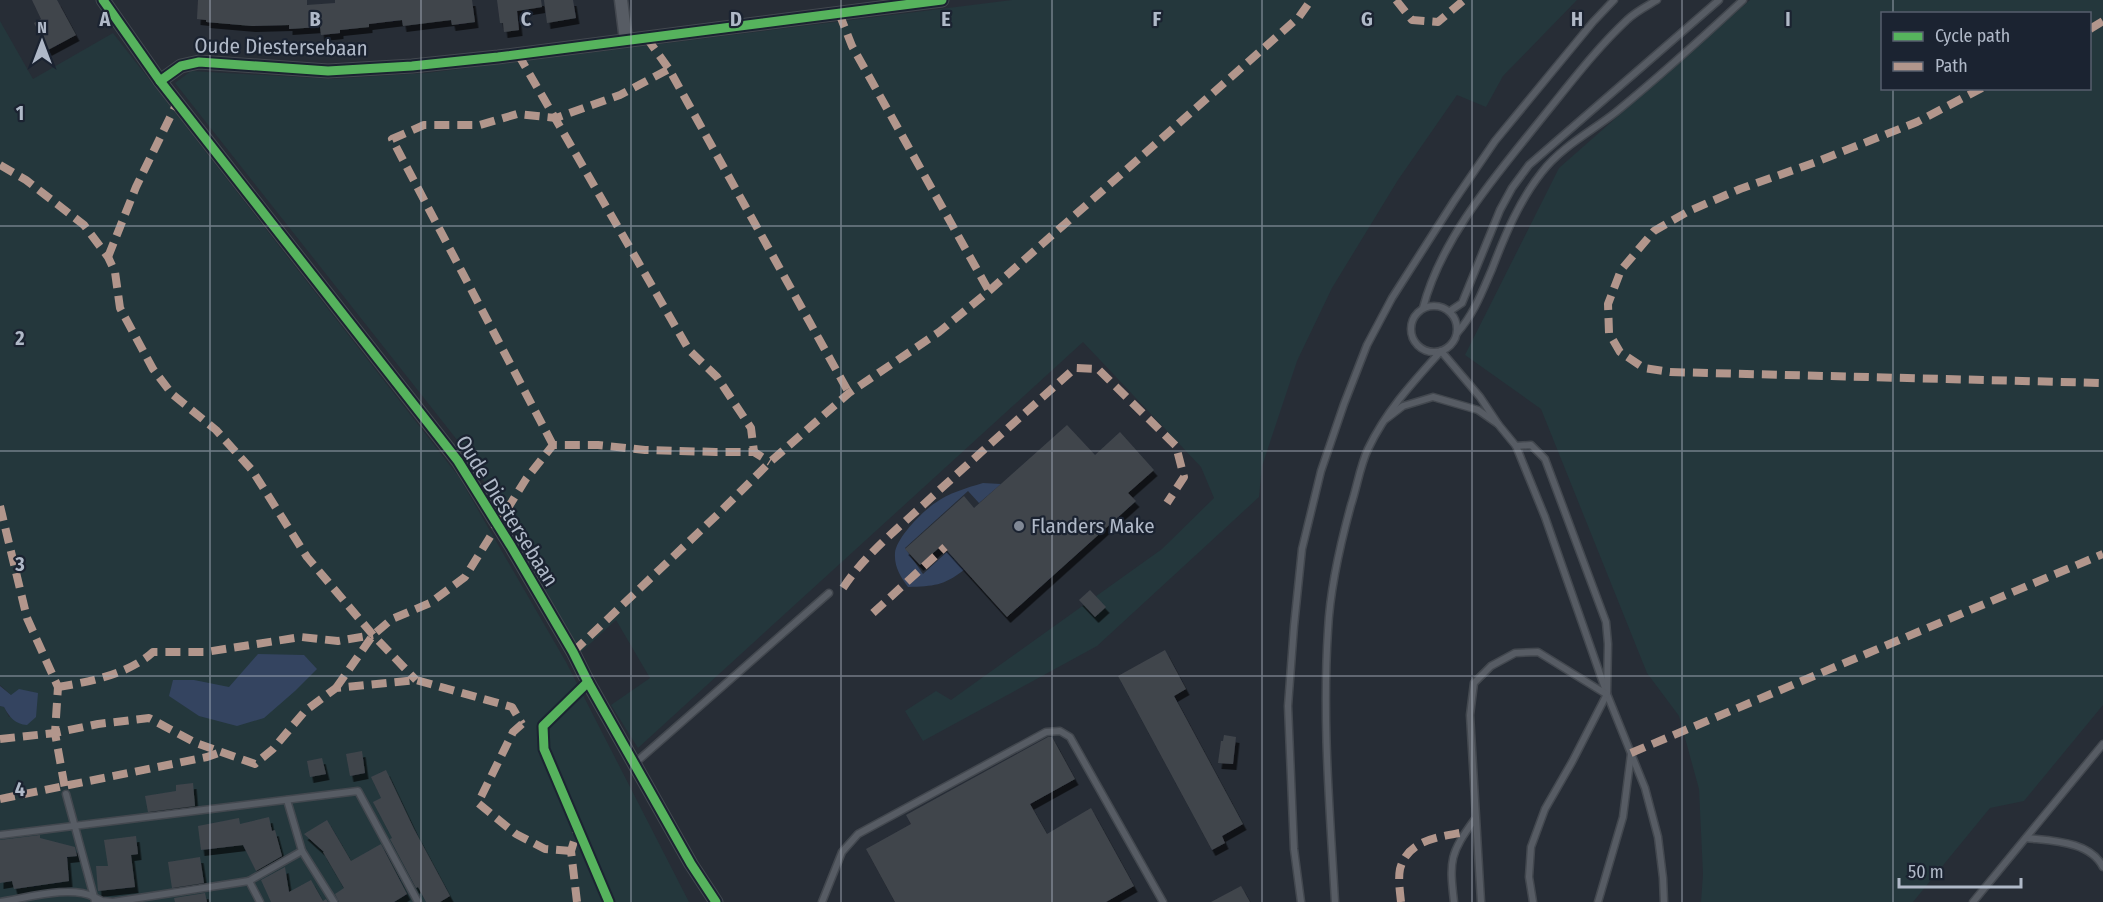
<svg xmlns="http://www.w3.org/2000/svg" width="2103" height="902" viewBox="0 0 2103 902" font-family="'Fira Sans Condensed',sans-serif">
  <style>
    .green { fill: #24373c; fill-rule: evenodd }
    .water { fill: #344460 }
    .building { fill: #40454c; filter: url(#shadow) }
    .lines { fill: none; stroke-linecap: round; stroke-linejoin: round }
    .lane-casing { stroke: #43484f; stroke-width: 9 }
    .street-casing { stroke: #43484f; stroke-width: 15 }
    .lane { stroke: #575c64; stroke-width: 6 }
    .street { stroke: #575c64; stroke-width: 12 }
    .quiet { stroke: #b2968c; stroke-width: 8; stroke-dasharray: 15 8; stroke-linecap: butt }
    .cycleway-casing { stroke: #1b2331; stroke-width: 13 }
    .cycleway { stroke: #56b35d; stroke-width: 9 }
    .grid { fill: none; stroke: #b0b9c8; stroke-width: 1.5; stroke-opacity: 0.55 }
    .poi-dot { fill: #808895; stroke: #1b2331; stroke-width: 2 }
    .labels { text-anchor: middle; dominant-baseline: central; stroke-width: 4.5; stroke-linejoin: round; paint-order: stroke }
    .street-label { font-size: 21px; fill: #b0b9c8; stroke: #1b2331 }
    .poi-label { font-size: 21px; fill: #b0b9c8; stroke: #1b2331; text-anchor: start }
    .grid-label { font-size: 20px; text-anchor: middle; font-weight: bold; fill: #b0b9c8; stroke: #1b2331; stroke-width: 4.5; stroke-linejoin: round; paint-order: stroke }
  </style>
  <defs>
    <filter id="shadow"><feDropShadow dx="3.5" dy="6" stdDeviation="0" flood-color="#0009"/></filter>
  </defs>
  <rect width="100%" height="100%" fill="#272d36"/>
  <g class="green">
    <polygon points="1012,0 1577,0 1503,76 1486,107 1457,95 1398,180 1332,288 1297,361 1262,466 1259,497 1097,646 923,741 905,711 936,691 951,700 1162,549 1214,498 1201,467 1083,342 638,748 611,705 650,678 616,620 580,653 469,455 175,83 191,71 332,79 427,73"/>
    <path d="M1750,0H2103V705L2024,801L1990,808L1913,902H1701L1703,874L1699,789L1679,716L1647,673L1541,409L1465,355L1559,168ZM1882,14H2090V88H1882Z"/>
    <polygon points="0,21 33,79 113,33 459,477 566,662 689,902 0,902 0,706 4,707 9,717 38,694 29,691 11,695 0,685"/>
  </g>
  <g class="water">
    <path d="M983,483L1001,484L979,503L968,491L905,548L923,574L948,551L964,570C943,586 934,586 908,587C901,577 894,567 895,553C896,538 923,511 935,503C949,493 966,488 983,483Z"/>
    <polygon points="258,654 304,655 317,669 295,691 264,718 237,726 199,716 169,696 173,680 194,680 229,687"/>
    <path d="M0,686L11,695L19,689L38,693L36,717L27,725C15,724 10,718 4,707L0,706Z"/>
  </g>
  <g class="building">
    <polygon points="32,0 57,0 76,35 48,50 34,23 41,19"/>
    <polygon points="198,0 307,0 307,5 335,3 335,0 472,0 475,22 452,25 451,20 403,26 402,20 369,24 369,27 340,30 340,33 321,35 320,27 289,29 289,25 252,26 206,22 206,20 197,19"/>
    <polygon points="497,0 541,0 542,7 517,11 519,30 504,32 503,23 500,23"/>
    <polygon points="544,0 573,0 576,18 547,23"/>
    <polygon points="1067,425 1095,455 1120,432 1154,470 1128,493 1136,501 1007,617 942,545 920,565 905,549 964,496 974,508"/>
    <polygon points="1090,590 1106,607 1095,617 1079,600"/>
    <polygon points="1165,650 1186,689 1174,696 1243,824 1222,836 1225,843 1212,850 1118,676"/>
    <polygon points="1224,735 1236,737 1233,764 1218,763 1221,741 1223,741"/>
    <polygon points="1048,737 1052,737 1075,779 1030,804 1047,834 1091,808 1134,886 1106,902 895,902 866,849 911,824 906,815"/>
    <polygon points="362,751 365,773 350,776 346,754"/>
    <polygon points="322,758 326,774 310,777 307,761"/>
    <polygon points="386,770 414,829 450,896 440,902 426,902 418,887 416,888 390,839 392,838 373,802 381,798 371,777"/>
    <polygon points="193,783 195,806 148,812 145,796 176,791 176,785"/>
    <polygon points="269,817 272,831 275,830 282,856 256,871 243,845 201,850 198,826 239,818 240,824"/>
    <polygon points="327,820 351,861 381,844 407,894 394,902 339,902 335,894 344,888 323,852 324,852 304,834"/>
    <polygon points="40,835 40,838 75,847 77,856 67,857 69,881 14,889 12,881 0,883 0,840"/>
    <polygon points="136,836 138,854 131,855 135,887 98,891 96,866 108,866 104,840"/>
    <polygon points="200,857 204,883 172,888 168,862"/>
    <polygon points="285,867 289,892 311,880 323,901 326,899 328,902 271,902 261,880"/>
    <polygon points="1241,886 1250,902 1211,902"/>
    <polygon points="205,893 207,902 175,902 174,898"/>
  </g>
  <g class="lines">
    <g class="lane-casing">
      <g id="lane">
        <circle cx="1434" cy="329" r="23"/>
        <path d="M1423,308C1442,235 1500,171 1546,113C1572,81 1597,48 1627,20C1635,12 1647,6 1657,0"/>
        <polyline points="1450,311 1462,303 1500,210 1512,188 1529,165 1719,0"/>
        <path d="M1457,333C1474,314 1482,292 1492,269C1505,235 1519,201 1542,172C1561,147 1592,131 1616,112C1660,76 1702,38 1743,0"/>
        <polyline points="1386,419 1403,406 1433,397 1478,410 1498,424 1516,446 1545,517 1607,694 1645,788 1658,837 1663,878 1664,902"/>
        <polyline points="1516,446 1531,445 1545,459 1606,622 1608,644 1607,694 1572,762 1545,809 1531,847 1529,877 1533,902"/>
        <polyline points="634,764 829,593"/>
        <polyline points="66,794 94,897"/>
        <polyline points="287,800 302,851 334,902"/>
        <polyline points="0,835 358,791 418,902"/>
        <path d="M2026,838C2052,841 2090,841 2103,867"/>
        <polyline points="249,881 302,851"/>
        <path d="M0,902C27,898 70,885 94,897"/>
        <polyline points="95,902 94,897 102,901 113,902 249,881 260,902"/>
        <polyline points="822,902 842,852 858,834 1046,732 1060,731 1070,737 1163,902"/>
        <polyline points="1301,902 1294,849 1288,706 1294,626 1302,549 1321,471 1344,404 1367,345 1392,298 1454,201 1495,141 1593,22 1614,0"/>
        <path d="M1335,902C1330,812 1322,721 1328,630C1330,588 1340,545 1351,505C1357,487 1360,466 1368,449C1386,411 1413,382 1441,351L1480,397L1498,424"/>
        <path d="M1454,902C1449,860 1450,853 1475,819"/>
        <polyline points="1481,902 1470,715 1474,683 1491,666 1515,653 1538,652 1606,694"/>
        <polyline points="1598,902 1623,817 1631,754"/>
        <polyline points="1973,902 2103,744"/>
      </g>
    </g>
    <g class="street-casing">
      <g id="street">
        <polyline points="103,0 160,81 458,461 511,546 573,652 588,682 691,864 716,902"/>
        <polyline points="621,0 626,40"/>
        <polyline points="160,81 181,66 199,62 328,71 412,66 498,57 942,0"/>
      </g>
    </g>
    <use href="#lane" class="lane"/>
    <use href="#street" class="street"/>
    <g class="quiet">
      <polyline points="1396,0 1412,20 1438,22 1464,0"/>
      <polyline points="839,13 852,46 989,291"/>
      <polyline points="2090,29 2103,21"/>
      <polyline points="646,37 669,69 849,393"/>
      <polyline points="518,54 689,350 717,377 751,428 754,452"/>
      <polyline points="1982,88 1917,122 1816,162 1740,189 1689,211 1654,231 1621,270 1608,304 1609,333 1620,352 1644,368 1670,372 2103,383"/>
      <polyline points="0,165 26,180 84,225 108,257 115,272 120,308 153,369 172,394 216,430 252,470 307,557 373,635 416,680"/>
      <polyline points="108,257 136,187 177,103"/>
      <polyline points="553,445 392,139 424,125 480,125 517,114 556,118 620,95 669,69"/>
      <polyline points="0,506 27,618 58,687 55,733 66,794"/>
      <path d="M843,588C864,556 895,531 922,506C973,459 1024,414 1075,368L1098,369L1176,446L1184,477L1167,503"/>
      <polyline points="873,613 945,547"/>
      <polyline points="573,652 718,514 770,462 849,393 939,332 989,291 1299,17 1311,0"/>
      <path d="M58,687C89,682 129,674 153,652H206L301,637L338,641L373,635"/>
      <polyline points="336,688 373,635 392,619 430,603 465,577 526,479 553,445 598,445 645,450 716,452 754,452 770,462"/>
      <polyline points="522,724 513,732 478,803 516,834 545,849 571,851"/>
      <polyline points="0,739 55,733 98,724 149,718 196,743 255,764 273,749 305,711 336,688 416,680 512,707 522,724"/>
      <polyline points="1631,753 2103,554"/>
      <polyline points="0,799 207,757 221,752"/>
      <polyline points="577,902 571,851 578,828"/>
      <path d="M1401,902C1400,892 1398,879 1400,869C1408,839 1440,837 1465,832"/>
    </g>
    <g class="cycleway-casing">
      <g id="cycleway">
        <polyline points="103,0 160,81 458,461 511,546 573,652 588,682 691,864 716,902"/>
        <polyline points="160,81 181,66 199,62 328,71 412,66 498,57 942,0"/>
        <polyline points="588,682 543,726 544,749 609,902"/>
      </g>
    </g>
    <use href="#cycleway" class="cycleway"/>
  </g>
  <path class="grid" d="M210,0V902M421,0V902M631,0V902M841,0V902M1052,0V902M1262,0V902M1472,0V902M1682,0V902M1893,0V14M1893,88V902M0,226H2103M0,451H2103M0,676H2103"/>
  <circle class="poi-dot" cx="1019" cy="526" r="6"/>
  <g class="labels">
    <g class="street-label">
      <text transform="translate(281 47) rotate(1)">Oude Diestersebaan</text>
      <text transform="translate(507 511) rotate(58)">Oude Diestersebaan</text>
    </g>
    <g class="poi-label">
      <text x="1031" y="526">Flanders Make</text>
    </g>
  </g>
  <g class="grid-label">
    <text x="105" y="26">A</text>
    <text x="315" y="26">B</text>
    <text x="526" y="26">C</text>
    <text x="736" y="26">D</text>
    <text x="946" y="26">E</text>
    <text x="1157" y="26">F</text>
    <text x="1367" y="26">G</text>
    <text x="1577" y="26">H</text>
    <text x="1788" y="26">I</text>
    <text x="20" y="120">1</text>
    <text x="20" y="345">2</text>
    <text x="20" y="571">3</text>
    <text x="20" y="796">4</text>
  </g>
  <rect x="1881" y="12" width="210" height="78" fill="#1b2331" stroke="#575f6d" stroke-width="1.5"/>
  <rect x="1893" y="32" width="30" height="9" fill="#56b35d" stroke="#575f6d" stroke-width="1.5"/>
  <text x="1935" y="42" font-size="18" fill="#b0b9c8">Cycle path</text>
  <rect x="1893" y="62" width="30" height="9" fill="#b2968c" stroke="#575f6d" stroke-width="1.5"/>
  <text x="1935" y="72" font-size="18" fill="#b0b9c8">Path</text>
  <g transform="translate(42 42)" stroke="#1b2331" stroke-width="4.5" paint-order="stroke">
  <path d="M0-4.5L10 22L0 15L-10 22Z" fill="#b0b9c8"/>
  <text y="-9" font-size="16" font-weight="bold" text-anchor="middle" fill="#b0b9c8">N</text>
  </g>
  <path d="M1899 878v9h122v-9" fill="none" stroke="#b0b9c8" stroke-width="3"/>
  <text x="1908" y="878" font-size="18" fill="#b0b9c8" stroke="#1b2331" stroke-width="4.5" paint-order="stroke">50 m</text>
</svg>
